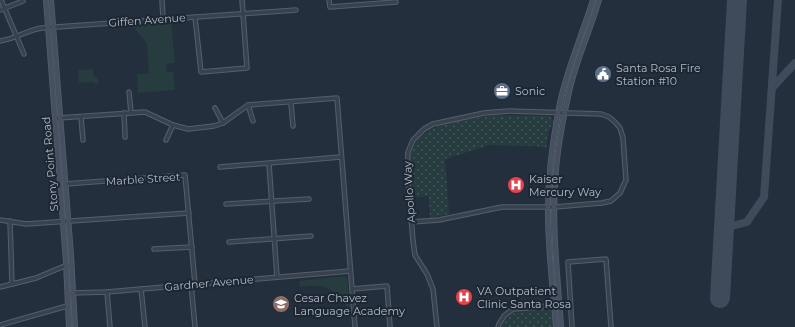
<svg xmlns="http://www.w3.org/2000/svg" width="795" height="327" viewBox="0 0 795 327" font-family="Montserrat,sans-serif">
  <style>
    .grass { fill: url(#grass-dots) }
    .park { fill: #263c3f }
    .lines { fill: none; stroke-linecap: round; stroke-linejoin: round }
    .taxiway { stroke: #3f4a5a; stroke-width: 8 }
    .runway { stroke: #3f4a5a; stroke-width: 20 }
    .street-casing { stroke: #565f6c; stroke-width: 5.5 }
    .secondary-casing { stroke: #565f6c; stroke-width: 6 }
    .street { stroke: #38414e; stroke-width: 3.5 }
    .secondary { stroke: #465061; stroke-width: 4.5 }
    .labels { text-anchor: middle; dominant-baseline: central; stroke-width: 4; stroke-linejoin: round; paint-order: stroke }
    .street-label { font-size: 11px; fill: #b4bcc9; stroke: #1d2633 }
    .poi-label { font-size: 11px; fill: #b4bcc9; stroke: #1d2633; text-anchor: start }
  </style>
  <defs>
    <pattern id="grass-dots" width="8" height="8" patternUnits="userSpaceOnUse"><rect width="8" height="8" fill="#263c3f"/><path d="M2 2h.1M6 6h.1" fill="none" stroke="#435659" stroke-width="1.8" stroke-linecap="round"/></pattern>
  </defs>
  <rect width="100%" height="100%" fill="#242f3e"/>
  <g class="grass">
    <path d="M494,115L550,116L554,121L549,131L546,148L536,146L490,145L445,159L449,214L430,218L429,196L412,198C411,185 408,170 410,158C414,132 436,126 458,121C470,119 482,117 494,115Z"/>
    <path d="M548,308L552,312L553,327H502C508,307 532,310 548,308Z"/>
  </g>
  <g class="park">
    <polygon points="171,22 175,63 166,64 167,72 173,72 175,90 138,93 137,74 149,73 147,44 133,26"/>
    <polygon points="93,69 93,75 99,80 97,85 93,82 79,83 78,70"/>
    <path d="M345,276L347,278L350,309H348C337,289 323,283 300,287L299,281Z"/>
  </g>
  <g class="lines">
    <g class="taxiway">
      <polyline points="772,88 795,63"/>
      <polyline points="724,228 747,222 764,197 778,0"/>
    </g>
    <polyline class="runway" points="720,298 737,0"/>
    <g class="street-casing">
      <g id="street">
        <polyline points="1,0 24,54"/>
        <polyline points="162,0 163,18"/>
        <polyline points="329,0 330,7 396,2"/>
        <polyline points="0,10 23,1"/>
        <polyline points="195,17 201,72 247,68 242,0"/>
        <path d="M0,41C15,39 27,30 42,28L296,10"/>
        <polyline points="129,92 131,113"/>
        <polyline points="291,103 293,126"/>
        <polyline points="248,105 253,121"/>
        <polyline points="215,108 223,123"/>
        <polyline points="124,113 125,137"/>
        <polyline points="81,117 83,140"/>
        <polyline points="58,118 145,112 173,125 188,129 214,126 223,123 248,105 337,98 355,327"/>
        <polyline points="166,140 173,125"/>
        <polyline points="269,164 277,277"/>
        <polyline points="220,167 341,157"/>
        <polyline points="65,184 185,175 195,284"/>
        <polyline points="226,204 309,199"/>
        <polyline points="0,220 26,224 189,213"/>
        <polyline points="10,221 12,284"/>
        <polyline points="411,222 439,220 502,207 554,207 602,203 611,201 620,193 626,180 623,138 620,128 615,122 609,117 601,114 509,111 484,113 433,124 424,129 413,140 408,152 407,170 413,241 415,255 427,274 433,289 437,327"/>
        <polyline points="229,242 311,236"/>
        <polyline points="154,249 192,247"/>
        <polyline points="191,284 195,327"/>
        <polyline points="0,287 36,278 67,265"/>
        <polyline points="141,289 145,327"/>
        <polyline points="352,289 387,286 390,327"/>
        <polyline points="107,292 110,327"/>
        <polyline points="72,293 107,292 350,271"/>
        <polyline points="0,325 67,306"/>
        <polyline points="498,327 499,324 504,316 513,309 570,304"/>
        <polyline points="572,327 568,262 606,259 611,327"/>
      </g>
    </g>
    <g class="secondary-casing">
      <g id="secondary">
        <polyline points="46,0 66,262 69,327"/>
        <polyline points="51,0 71,255 75,327"/>
        <path d="M556,327C553,289 548,251 548,212C548,179 552,145 558,113C565,74 581,38 593,0"/>
        <path d="M561,327C558,280 552,232 555,185C556,154 562,123 569,92C576,60 590,31 599,0"/>
      </g>
    </g>
    <use href="#street" class="street"/>
    <use href="#secondary" class="secondary"/>
  </g>
  <defs>
    <g id="civic-disc" transform="scale(0.9)"><circle r="9.5" fill="#5c6f8a" stroke="#1d2633"/><path d="M-.6-6.5H3V-4.5H.6V-3L4-1V1h2V6H-6V1h2V-1L-.6-3ZM-1.2 2.5V6h2.4V2.5Z" fill="#fff"/></g>
    <g id="office-disc" transform="scale(0.9)"><circle r="9.5" fill="#5c6f8a" stroke="#1d2633"/><path d="M-6-3h4V-5.5h4V-3h4V5H-6ZM-1-4.5V-3h2v-1.5ZM-6 0V1H6V0Z" fill="#fff"/></g>
    <g id="hospital-disc" transform="scale(0.9)"><circle r="9.5" fill="#e0444e" stroke="#1d2633"/><path d="M-5-5h3v3.5h4V-5h3V5h-3V1.5h-4V5h-3Z" fill="#fff"/></g>
    <g id="school-disc" transform="scale(0.9)"><circle r="9.5" fill="#8d6e63" stroke="#1d2633"/><path d="M0-5L7-2L0 1L-7-2ZM-4 1L0 2.5L4 1V4Q0 6-4 4Z" fill="#fff"/></g>
  </defs>
  <g fill-rule="evenodd">
    <use href="#civic-disc" x="603" y="74"/>
    <use href="#office-disc" x="502" y="91"/>
    <use href="#hospital-disc" x="516" y="185"/>
    <use href="#hospital-disc" x="464" y="297"/>
    <use href="#school-disc" x="281" y="304"/>
  </g>
  <g class="labels">
    <g class="street-label">
      <text transform="translate(147 20) rotate(-4)">Giffen Avenue</text>
      <text transform="translate(50 164) rotate(-95)">Stony Point Road</text>
      <text transform="translate(143 179) rotate(-4)">Marble Street</text>
      <text transform="translate(409 192) rotate(-94)">Apollo Way</text>
      <text transform="translate(209 283) rotate(-5)">Gardner Avenue</text>
    </g>
    <g class="poi-label">
      <text x="616" y="68">Santa Rosa Fire<tspan x="616" dy="13">Station #10</tspan></text>
      <text x="515" y="91">Sonic</text>
      <text x="529" y="179">Kaiser<tspan x="529" dy="13">Mercury Way</tspan></text>
      <text x="477" y="291">VA Outpatient<tspan x="477" dy="13">Clinic Santa Rosa</tspan></text>
      <text x="294" y="298">Cesar Chavez<tspan x="294" dy="13">Language Academy</tspan></text>
    </g>
  </g>
</svg>
